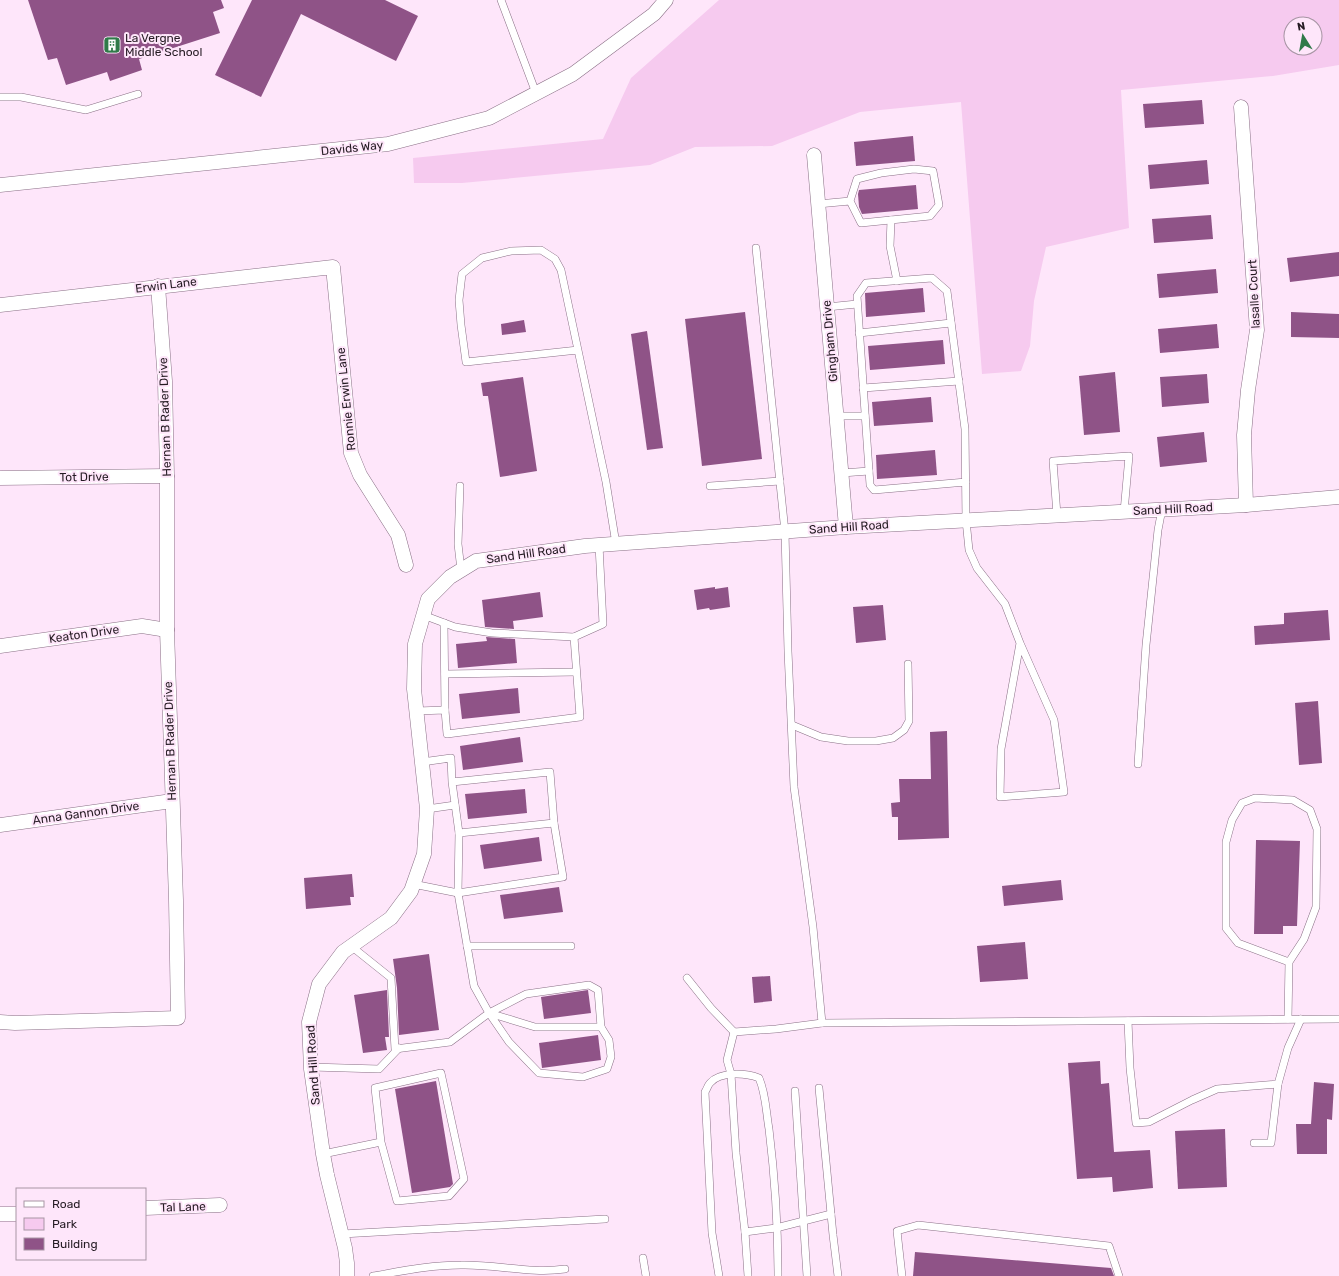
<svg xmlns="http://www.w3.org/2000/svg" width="1339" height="1276" viewBox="0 0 1339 1276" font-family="Rubik,sans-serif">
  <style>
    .green { fill: #f6caef; fill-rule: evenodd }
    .building { fill: #8f5387 }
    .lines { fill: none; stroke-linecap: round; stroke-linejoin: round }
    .service-casing { stroke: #8a7086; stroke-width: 8 }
    .minor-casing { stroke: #8a7086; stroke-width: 15 }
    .service { stroke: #fff; stroke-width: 7 }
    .minor { stroke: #fff; stroke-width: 14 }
    .labels { text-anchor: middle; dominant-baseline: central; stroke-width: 4; stroke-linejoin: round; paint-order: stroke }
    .poi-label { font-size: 12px; fill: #251b23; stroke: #fee6fa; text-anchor: start }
    .street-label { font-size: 12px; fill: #251b23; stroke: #fee6fa }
  </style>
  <rect width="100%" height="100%" fill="#fee6fa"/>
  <path class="green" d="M719,0H1339V65L1273,76L1121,90L1129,228L1046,247L1034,301L1030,346L1021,371L982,374L961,102L860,112L772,146L695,147L650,165L462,183H414L413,158L603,139L631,78ZM1291,24H1315V48H1291Z"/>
  <g class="building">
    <polygon points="28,0 221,0 224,8 213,12 220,33 139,59 142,70 110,81 107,72 66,85 57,58 48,60"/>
    <polygon points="252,0 385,0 418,16 396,61 301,14 261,97 215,75"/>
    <polygon points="1202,100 1204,124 1145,128 1143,104"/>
    <polygon points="913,136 915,161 856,166 854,142"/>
    <polygon points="1207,160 1209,184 1150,189 1148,165"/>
    <polygon points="916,185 918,209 862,214 859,207 858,194 859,190"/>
    <polygon points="1211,215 1213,239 1154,243 1152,219"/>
    <polygon points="1339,252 1339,276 1290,282 1287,258"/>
    <polygon points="1216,269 1218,293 1159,298 1157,274"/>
    <polygon points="923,288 925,312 866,317 865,293"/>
    <polygon points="745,312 762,459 702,466 685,319"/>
    <polygon points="1291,312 1339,314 1339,338 1291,337"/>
    <polygon points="524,320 526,332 502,335 501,324"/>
    <polygon points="1217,324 1219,348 1160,353 1158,329"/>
    <polygon points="647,331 663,448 647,450 631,334"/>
    <polygon points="943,340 945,364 870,370 868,346"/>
    <polygon points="1115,372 1120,432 1084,435 1079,376"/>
    <polygon points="1207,374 1209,403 1162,407 1160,377"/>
    <polygon points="523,377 537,471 500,477 488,396 483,396 481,383"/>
    <polygon points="931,397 933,422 874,426 872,402"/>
    <polygon points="1204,432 1207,462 1160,467 1157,437"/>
    <polygon points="935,450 937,475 877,479 876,455"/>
    <polygon points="715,587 715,589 728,587 730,607 710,610 709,608 697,610 694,590"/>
    <polygon points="540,592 543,617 513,621 514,629 485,627 482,600"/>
    <polygon points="883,605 886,640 856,643 853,607"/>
    <polygon points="1328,610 1330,640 1255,645 1254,626 1284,624 1284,613"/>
    <polygon points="486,637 515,639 517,663 458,668 456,644 487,641"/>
    <polygon points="518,688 520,713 462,719 459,694"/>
    <polygon points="1318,701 1322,763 1299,765 1295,703"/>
    <polygon points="947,731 949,838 898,840 898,817 892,817 891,803 900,802 899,779 931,779 930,732"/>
    <polygon points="520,737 523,762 463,770 460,746"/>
    <polygon points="525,789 527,813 468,819 465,794"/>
    <polygon points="539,837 542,861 484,869 480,845"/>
    <polygon points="1256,840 1300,841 1297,926 1283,926 1283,934 1254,934"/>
    <polygon points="352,874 354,897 350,897 351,905 306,909 304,878"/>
    <polygon points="1061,880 1063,900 1004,906 1002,886"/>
    <polygon points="559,887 563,912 504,919 500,895"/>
    <polygon points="1025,942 1028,979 980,982 977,946"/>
    <polygon points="429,954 439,1030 399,1035 397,988 393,959"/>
    <polygon points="770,976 772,1001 754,1003 752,977"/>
    <polygon points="387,990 389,1037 385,1037 387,1050 363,1053 354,995"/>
    <polygon points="588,990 591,1013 544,1019 541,997"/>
    <polygon points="598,1035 601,1060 542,1068 539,1043"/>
    <polygon points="1100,1061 1101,1084 1109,1083 1114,1152 1150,1150 1153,1188 1113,1192 1112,1177 1077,1179 1068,1063"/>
    <polygon points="436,1081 453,1184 450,1187 412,1193 395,1089"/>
    <polygon points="1314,1082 1334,1084 1332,1120 1327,1119 1327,1154 1297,1154 1296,1124 1311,1124"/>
    <polygon points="1225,1129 1227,1187 1178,1189 1175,1131"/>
    <polygon points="915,1252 1111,1268 1114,1276 913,1276"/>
  </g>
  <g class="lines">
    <g class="service-casing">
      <g id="service">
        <polyline points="501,0 536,93"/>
        <polyline points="0,97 21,97 86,110 138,94"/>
        <polyline points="818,204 850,201 857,179 881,173 914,169 933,171 939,205 930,216 861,223 850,201"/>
        <polyline points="891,220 890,246 897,281"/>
        <polyline points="756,248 785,532 788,651 794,787 813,927 822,1023 1339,1019"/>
        <polyline points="827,307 857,304"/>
        <polyline points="859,333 951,323"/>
        <polyline points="578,350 466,362 461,325 459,300 462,274 482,258 511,251 541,250 555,259 561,270 606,482 616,544"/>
        <polyline points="863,388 959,381"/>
        <polyline points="837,416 865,416"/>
        <polyline points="842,473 869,471"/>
        <polyline points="966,482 874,490 870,485 857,296 866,283 932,278 947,291 965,429 966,520 969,550 977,568 1005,604 1020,643 1001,749 1000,797 1064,792 1054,720 1020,643"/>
        <polyline points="460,486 458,544 461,570"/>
        <polyline points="710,486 780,481"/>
        <polyline points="1057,515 1053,461 1129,456 1124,512"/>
        <polyline points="423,615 455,627 492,633 574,637"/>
        <polyline points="444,623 445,710"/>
        <polyline points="445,674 576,672"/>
        <polyline points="417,711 445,710 447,734 580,717 574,637 603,624 599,545"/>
        <polyline points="792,725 821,737 848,741 876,741 893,738 904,730 909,721 908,664"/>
        <polyline points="422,762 451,758 452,782 550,772 554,823 459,833 452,782"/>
        <polyline points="1138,764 1146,645 1158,530 1162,509"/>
        <polyline points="427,809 455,805"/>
        <polyline points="413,884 458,893 563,877 554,823"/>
        <polyline points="351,946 391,978 395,1049 450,1042 489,1013 474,986 458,893 459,833"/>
        <polyline points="467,946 571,946"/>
        <polyline points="687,978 711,1008 734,1032 776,1029 822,1023"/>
        <polygon points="489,1013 535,1027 601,1027 609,1040 611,1057 607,1069 583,1077 539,1073 509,1042"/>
        <polyline points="489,1013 526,994 589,985 598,990 601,1027"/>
        <polyline points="1288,1019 1289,962 1304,939 1316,907 1317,829 1310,810 1293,800 1255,798 1242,803 1232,820 1226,842 1226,928 1238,943 1289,962"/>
        <polyline points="1128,1021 1130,1068 1136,1123 1149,1122 1192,1100 1217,1089 1278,1084 1288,1048 1301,1019"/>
        <polyline points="734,1032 727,1060 731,1074 736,1153 745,1232 748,1276"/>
        <polyline points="311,1067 379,1069 399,1048"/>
        <polyline points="819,1088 833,1235 838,1276"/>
        <polyline points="795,1091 807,1276"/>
        <polyline points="1254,1143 1271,1143 1278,1084"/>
        <polyline points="323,1154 381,1142 375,1088 441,1073 464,1179 449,1196 397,1201 381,1142"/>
        <polyline points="745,1232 776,1228 831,1214"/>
        <polyline points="342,1234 605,1219"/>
        <polyline points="643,1258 646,1276"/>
        <path d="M373,1276C402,1271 431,1265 461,1265C496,1264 530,1274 565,1269"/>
        <path d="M719,1276L712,1233L705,1092C707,1089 708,1085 710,1083C720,1071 746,1073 759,1078C766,1094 766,1112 769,1129C775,1178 778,1227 778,1276"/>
        <polyline points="902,1276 897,1231 918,1225 1109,1246 1119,1276"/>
      </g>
    </g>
    <g class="minor-casing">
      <g id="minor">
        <polyline points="1241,107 1257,330 1248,390 1244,435 1246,505"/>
        <polyline points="814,155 846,527"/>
        <polyline points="0,185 388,144 489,118 573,74 654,14 666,0"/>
        <polyline points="0,305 333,267 351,453 360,475 398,535 406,565"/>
        <polyline points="0,478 167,476"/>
        <polyline points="0,646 142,626 167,630"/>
        <polyline points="0,825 172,801"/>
        <polyline points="0,1022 15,1023 178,1018 176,900 167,630 167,476 165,381 158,286"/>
        <polyline points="145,1208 220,1205"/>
        <polyline points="0,1214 17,1214"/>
        <polyline points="347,1276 347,1263 345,1248 327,1175 323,1154 311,1069 309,1022 319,984 343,952 391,918 411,891 424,854 427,809 414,689 415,644 428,599 450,577 476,561 585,546 846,527 1246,505 1339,497"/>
      </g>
    </g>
    <use href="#service" class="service"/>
    <use href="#minor" class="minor"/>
  </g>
  <defs>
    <g id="building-square" transform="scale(0.9)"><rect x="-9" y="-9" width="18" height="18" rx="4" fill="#2f7a49" stroke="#fee6fa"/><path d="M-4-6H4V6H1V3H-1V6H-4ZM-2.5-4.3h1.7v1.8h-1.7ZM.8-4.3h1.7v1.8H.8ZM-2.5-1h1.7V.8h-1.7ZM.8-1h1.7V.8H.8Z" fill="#fff"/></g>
  </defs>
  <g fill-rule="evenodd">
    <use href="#building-square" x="112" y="45"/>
  </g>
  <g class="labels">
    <g class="poi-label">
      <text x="125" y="38">La Vergne<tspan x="125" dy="14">Middle School</tspan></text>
    </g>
    <g class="street-label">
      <text transform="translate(352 148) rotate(-6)">Davids Way</text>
      <text transform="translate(166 285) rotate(-7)">Erwin Lane</text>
      <text transform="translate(1254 294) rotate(-93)">lasalle Court</text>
      <text transform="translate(830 341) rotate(-95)">Gingham Drive</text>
      <text transform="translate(346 399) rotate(-96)">Ronnie Erwin Lane</text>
      <text transform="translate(165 417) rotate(-92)">Hernan B Rader Drive</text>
      <text transform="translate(84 477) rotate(-1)">Tot Drive</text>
      <text transform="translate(1173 509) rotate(-3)">Sand Hill Road</text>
      <text transform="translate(849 527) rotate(-4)">Sand Hill Road</text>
      <text transform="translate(526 554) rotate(-8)">Sand Hill Road</text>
      <text transform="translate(84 634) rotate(-8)">Keaton Drive</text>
      <text transform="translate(170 741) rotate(-92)">Hernan B Rader Drive</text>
      <text transform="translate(86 813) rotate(-8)">Anna Gannon Drive</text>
      <text transform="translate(313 1065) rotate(-94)">Sand Hill Road</text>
      <text transform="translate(183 1207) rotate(-2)">Tal Lane</text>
    </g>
  </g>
  <rect x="16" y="1188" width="130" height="72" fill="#fee6fa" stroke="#a795a4"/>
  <rect x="24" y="1201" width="20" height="6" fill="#ffffff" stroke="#a795a4"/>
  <text x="52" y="1208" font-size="12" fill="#251b23">Road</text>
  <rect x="24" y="1218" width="20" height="12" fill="#f6caef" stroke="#a795a4"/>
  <text x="52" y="1228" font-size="12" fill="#251b23">Park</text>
  <rect x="24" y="1238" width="20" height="12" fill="#8f5387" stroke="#a795a4"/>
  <text x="52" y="1248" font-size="12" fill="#251b23">Building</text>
  <g transform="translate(1303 36) rotate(349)"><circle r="19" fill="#fee6fa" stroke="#a795a4"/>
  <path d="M0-3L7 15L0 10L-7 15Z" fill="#2f7a49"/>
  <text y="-6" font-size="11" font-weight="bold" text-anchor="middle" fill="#251b23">N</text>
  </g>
</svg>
